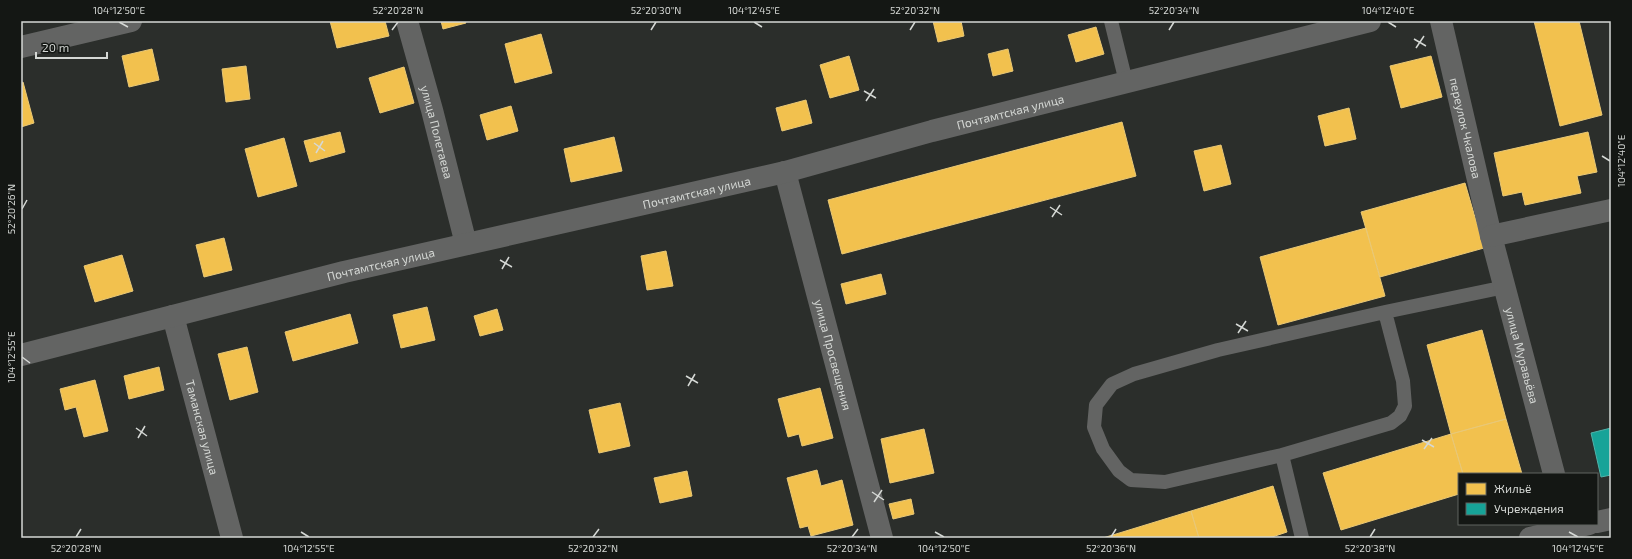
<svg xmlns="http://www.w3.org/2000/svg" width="1632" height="559" viewBox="0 0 1632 559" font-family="'Exo 2',sans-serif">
<rect width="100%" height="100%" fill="#2b2e2b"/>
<!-- homes -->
<path fill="#f2c14e" stroke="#e9c876" d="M330 21H385L389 36 337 48Z
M441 21H465L466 23 443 29Z
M933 21H961L964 36 938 42Z
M1534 21H1579L1602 115 1560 126Z
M1096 27 1104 54 1076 62 1068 35Z
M541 34 552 73 515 83 505 44Z
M152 49 159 80 129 87 122 56Z
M1008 49 1013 71 993 76 988 54Z
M849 56 859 90 830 98 820 65Z
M1431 56 1442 97 1401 108 1390 66Z
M246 66 250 99 226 102 222 69Z
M404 67 414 103 380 113 369 78Z
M23 82 34 123 21 127V83Z
M806 100 812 123 782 131 776 108Z
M511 106 518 131 487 140 480 115Z
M1349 108 1356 139 1325 146 1318 116Z
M1122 122 1136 176 842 254 828 200Z
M340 132 345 152 310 162 304 141Z
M1588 132 1597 172 1577 176 1581 193 1525 205 1522 192 1503 196 1494 153Z
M614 137 622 171 571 182 564 149Z
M284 138 297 186 258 197 245 149Z
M1221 145 1231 184 1204 191 1194 151Z
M1465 183 1484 248 1380 277 1361 212Z
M1366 228 1385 296 1278 325 1260 257Z
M224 238 232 270 204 277 196 245Z
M666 251 673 286 647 290 641 256Z
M122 255 133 291 95 302 84 266Z
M881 274 886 294 846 304 841 284Z
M427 307 435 340 401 348 393 315Z
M497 309 503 330 480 336 474 316Z
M350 314 358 343 293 361 285 332Z
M1482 330 1506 419 1451 434 1427 345Z
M247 347 258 392 230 400 218 354Z
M159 367 164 390 129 399 124 376Z
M95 380 108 431 84 437 76 407 65 410 60 389Z
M820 388 833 438 802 446 799 434 788 437 778 399Z
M620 403 630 446 599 453 589 410Z
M1506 419 1522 474H1463L1451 434Z
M924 429 934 473 890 483 881 439Z
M1451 434 1463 474H1459V494L1341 530 1323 473Z
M817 470 821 486 842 480 853 525 811 536 808 526 800 528 787 478Z
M687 471 692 496 660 503 654 478Z
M1273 486 1287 532 1269 538H1199L1191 511Z
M911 499 914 514 893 519 889 504Z
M1191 511 1199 538H1103Z"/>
<!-- public -->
<path fill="#17a398" stroke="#50b3aa" d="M1611 428V475L1601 477 1591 433Z"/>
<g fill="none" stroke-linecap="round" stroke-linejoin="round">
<!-- lane -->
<path stroke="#636463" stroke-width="14" d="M1111 21 1126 82
M1282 455 1391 423 1400 416 1405 406 1403 381 1385 312
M1302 538 1282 455 1165 482 1131 480 1119 471 1103 449 1094 427 1096 405 1112 384 1134 374 1218 350 1385 312 1505 287"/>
<!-- street -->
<g stroke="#636463" stroke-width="22">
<path id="s1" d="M407 21 432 110 466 244"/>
<path id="s2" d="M1441 21 1491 236 1554 474"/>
<path d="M21 47 131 21"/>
<path id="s3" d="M785 172 882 538"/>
<path d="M1491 236 1611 210"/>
<path id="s4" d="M173 316 232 538"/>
<path id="s5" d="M21 355 344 272 785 172 932 131 1370 21"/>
</g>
<!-- secondary -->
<path stroke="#656665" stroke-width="22" d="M1597 522 1611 519
M1530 538 1589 524"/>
</g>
<!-- ticks -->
<path fill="none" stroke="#d5d8d5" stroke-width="1.5" d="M119 22 128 27M754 22 762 27M1388 22 1396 27M392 30 398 22M651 30 656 22M910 30 915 22M1169 30 1174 22M1414 39 1426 46M1416 48 1424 36M864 91 876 98M866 101 874 89M314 143 325 151M316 153 323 141M1602 156 1610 161M1050 207 1062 215M22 209 27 200M1052 217 1060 205M500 260 512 267M502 269 509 257M1236 324 1248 331M1238 333 1246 321M22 357 30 363M686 376 698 383M688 386 695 374M136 428 147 436M138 438 145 426M1422 440 1434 447M1424 449 1432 438M872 492 884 500M874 502 882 490M301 532 309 537M935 532 944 537M1569 532 1578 537M76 537 81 529M593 537 599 529M852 537 858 529M1111 537 1116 529M1370 537 1375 529"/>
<g text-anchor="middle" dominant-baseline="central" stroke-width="4" stroke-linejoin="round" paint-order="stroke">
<!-- street labels -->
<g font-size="12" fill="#d5d8d5" stroke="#141714">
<text stroke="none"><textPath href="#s5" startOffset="1019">Почтамтская улица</textPath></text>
<text stroke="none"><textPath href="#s2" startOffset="110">переулок Чкалова</textPath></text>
<text stroke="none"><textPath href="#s1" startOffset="115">улица Полетаева</textPath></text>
<text stroke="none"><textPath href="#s5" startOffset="695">Почтамтская улица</textPath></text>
<text stroke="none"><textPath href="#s5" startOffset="371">Почтамтская улица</textPath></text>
<text stroke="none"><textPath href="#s3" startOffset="189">улица Просвещения</textPath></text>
<text stroke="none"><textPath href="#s2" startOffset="344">улица Муравьёва</textPath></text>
<text stroke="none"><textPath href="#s4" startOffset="115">Таманская улица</textPath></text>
</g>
</g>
<!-- border -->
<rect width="1632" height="559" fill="none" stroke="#141714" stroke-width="44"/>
<!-- legend -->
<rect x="1458" y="473" width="140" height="52" fill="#141714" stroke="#616461"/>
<rect x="1466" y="483" width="20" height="12" fill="#f2c14e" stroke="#616461"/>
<text x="1494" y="493" font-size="12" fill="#d5d8d5">Жильё</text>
<rect x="1466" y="503" width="20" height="12" fill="#17a398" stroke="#616461"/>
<text x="1494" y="513" font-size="12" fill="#d5d8d5">Учреждения</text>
<!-- scale -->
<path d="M36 52v6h71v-6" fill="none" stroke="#d5d8d5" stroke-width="2"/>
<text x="42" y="52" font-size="12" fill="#d5d8d5" stroke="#141714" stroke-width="3" paint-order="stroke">20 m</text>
<rect x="22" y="22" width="1588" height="515" fill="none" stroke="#d5d8d5" stroke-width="1.5"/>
<g font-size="10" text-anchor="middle" fill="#d5d8d5">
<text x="119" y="14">104°12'50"E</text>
<text x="398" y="14">52°20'28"N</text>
<text x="656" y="14">52°20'30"N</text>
<text x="754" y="14">104°12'45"E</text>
<text x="915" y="14">52°20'32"N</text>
<text x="1174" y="14">52°20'34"N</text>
<text x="1388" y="14">104°12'40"E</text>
<text transform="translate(1621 161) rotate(-90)" y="4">104°12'40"E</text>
<text transform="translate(11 209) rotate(-90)" y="4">52°20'26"N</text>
<text transform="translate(11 357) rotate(-90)" y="4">104°12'55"E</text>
<text x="76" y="552">52°20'28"N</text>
<text x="309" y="552">104°12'55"E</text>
<text x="593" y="552">52°20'32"N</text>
<text x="852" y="552">52°20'34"N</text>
<text x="944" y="552">104°12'50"E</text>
<text x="1111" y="552">52°20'36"N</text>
<text x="1370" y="552">52°20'38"N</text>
<text x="1578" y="552">104°12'45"E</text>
</g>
</svg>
